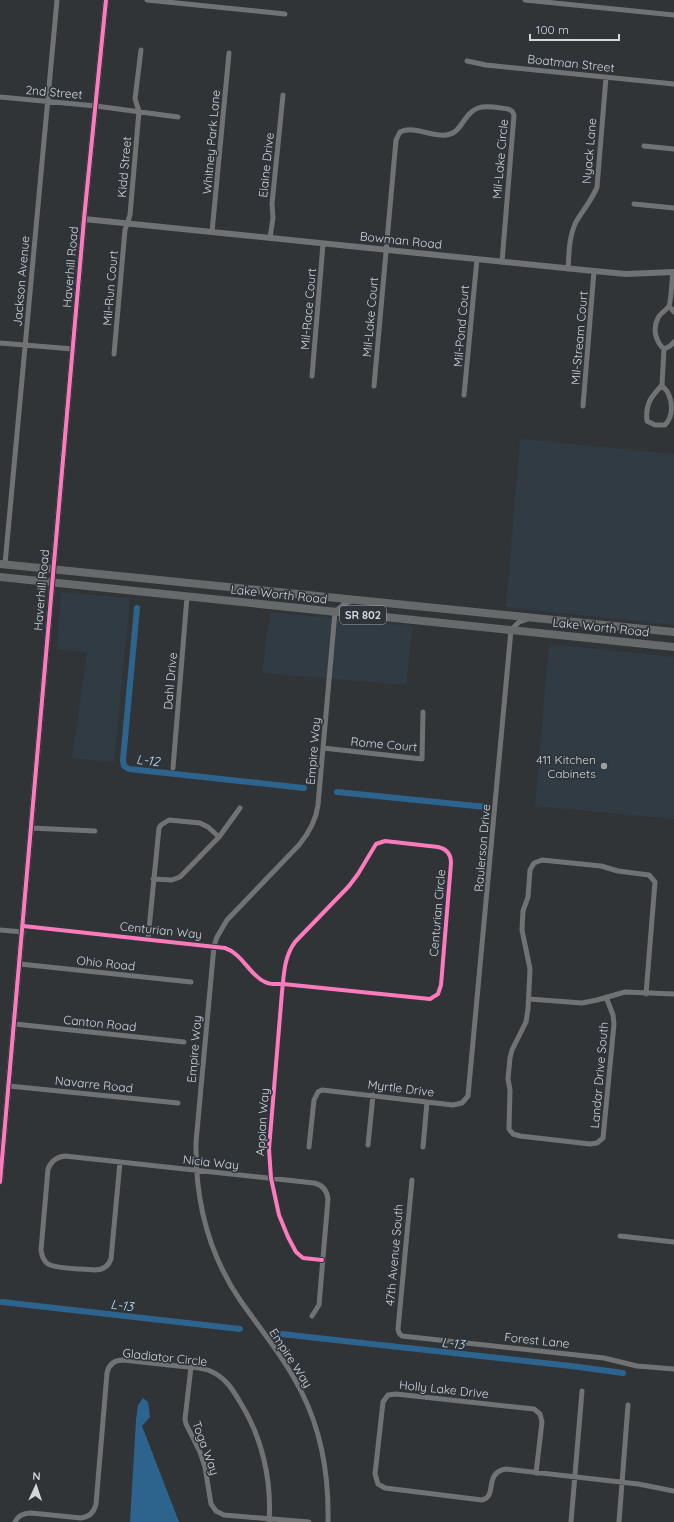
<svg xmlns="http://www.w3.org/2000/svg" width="674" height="1522" viewBox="0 0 674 1522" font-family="Quicksand,sans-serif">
<rect width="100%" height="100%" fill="#313437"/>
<!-- built -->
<path fill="#303b44" d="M520 439 674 454V625L506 607Z
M61 592 130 598 114 762 72 758 87 652 57 650Z
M270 612 413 626 406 685 262 673Z
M549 644 674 657V819L535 806Z"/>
<!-- water -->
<path fill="#2d648d" d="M143 1398 148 1402 150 1417 142 1426 179 1522H130L136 1420 138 1405Z"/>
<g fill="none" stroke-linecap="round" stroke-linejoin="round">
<!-- canal -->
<path stroke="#2d648d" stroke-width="6" d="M137 608 123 760 124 766 129 769 304 788
M337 792 486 807
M2 1302 240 1329
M281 1334 571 1366 623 1373"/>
<!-- minor -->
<path stroke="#707273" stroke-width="5" d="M147 0 285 14
M525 0 674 15
M467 61 486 65 674 84
M0 97 96 106 178 117
M644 146 674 149
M634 204 674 208
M212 232 229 53
M270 238 273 218 272 204 283 95
M568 269C569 253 569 236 576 222 583 210 592 200 597 187L606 77
M669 306 674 312
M0 343 73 349
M664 349C656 342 652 329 658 318 660 313 666 311 669 306 671 302 672 278 673 272
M664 349 670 346 674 342
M114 354 125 230 130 215 139 111 135 99 141 50
M312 376 323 244
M662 385C663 388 667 390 668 393 673 403 673 417 665 425H655L647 421C645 404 651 397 662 385L664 349
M374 386 396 140 400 132C414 125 431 137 446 135 462 134 463 113 478 108 487 105 499 108 508 109L512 111 514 115 502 262
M464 395 477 259
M583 406 594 271
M5 564 57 0
M323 748 422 759 423 712
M173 768 187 597
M31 828 95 831
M153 879 172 880 180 877 219 837 240 808
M23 926 225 948C243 954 249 975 265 982 270 985 277 984 283 984L430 999 438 994 441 985 451 863C451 854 447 849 438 847L385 841 376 844 358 874 349 886 295 942C284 957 284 974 282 992L269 1149 271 1178 279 1215 288 1237 296 1252 303 1258 322 1260
M0 930 23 932
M148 939 159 828 161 825 169 820 200 823 208 827 219 837
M20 964 191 982
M606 997 613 1015 614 1024 603 1138 597 1143 590 1144 520 1136 513 1134 509 1129 510 1090 508 1079 510 1058 512 1050 526 1022 528 1009 530 969 522 930 523 911 528 897 530 870 534 863 542 860 601 866 618 871 649 875 655 882 646 994
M529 999 582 1003 597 1000 625 992 674 994
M15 1024 184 1042
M9 1086 178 1103
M368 1145 373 1095
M309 1147 314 1100 318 1092 322 1090 453 1105 462 1103 468 1096 511 630 519 622 528 619
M423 1147 427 1102
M120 1162 111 1259C108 1267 103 1270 95 1270 85 1269 56 1269 48 1264 43 1260 42 1256 41 1250L48 1169C51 1161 56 1157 65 1156L314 1183C323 1185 327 1190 328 1199L319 1305 312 1316
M412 1180 398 1329 399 1333 402 1336 604 1358 637 1366 674 1369
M620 1236 674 1242
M191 1367 185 1419 186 1424 200 1452 205 1467 211 1504 216 1511 224 1515 309 1522
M536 1473 542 1422 540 1414 534 1409 396 1394 388 1395 383 1402 375 1474 378 1484 385 1488 482 1500C498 1497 483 1473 506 1469L638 1484 674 1491
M15 1522C18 1515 24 1513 31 1513L81 1518C89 1517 94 1513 96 1504L107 1373C109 1364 114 1360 123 1360 141 1362 160 1364 178 1366 188 1367 199 1367 208 1370 224 1376 232 1388 240 1402 262 1437 272 1480 269 1522
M328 1522C329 1477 322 1433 302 1393 286 1360 261 1330 240 1300 208 1253 195 1198 196 1142L214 946 217 937 227 920 299 845C309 833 316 821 318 805L335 612 344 604 352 601
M571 1522 582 1391
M619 1522 628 1405"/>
<!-- tertiary -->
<path stroke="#707273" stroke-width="6" d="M84 219 594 271 626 274 674 272
M0 1182 84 219 106 0"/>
<!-- primary -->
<path stroke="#676a6b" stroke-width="8" d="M0 564 674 632
M0 577 674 647"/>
<defs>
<path id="cycleway" d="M23 926 225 948C243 954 249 975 265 982 270 985 277 984 283 984L430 999 438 994 441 985 451 863C451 854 447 849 438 847L385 841 376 844 358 874 349 886 295 942C284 957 284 974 282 992L269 1149 271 1178 279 1215 288 1237 296 1252 303 1258 322 1260
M0 1182 84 219 106 0"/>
</defs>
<!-- cycleway casing -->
<use href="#cycleway" stroke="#2e343a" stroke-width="6"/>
<!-- cycleway -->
<use href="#cycleway" stroke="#fd7abc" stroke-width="4"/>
</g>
<!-- markers -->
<circle fill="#9b9fa2" stroke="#2e343a" stroke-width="1.5" cx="604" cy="766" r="4"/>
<g text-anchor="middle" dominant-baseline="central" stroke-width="3.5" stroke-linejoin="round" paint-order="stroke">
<!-- shield labels -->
<rect fill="#2e343a" stroke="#a2a7ab" stroke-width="1" x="340" y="606" width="46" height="18" rx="3"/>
<g font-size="11" font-weight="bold" fill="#d4d8dc">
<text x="363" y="615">SR 802</text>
</g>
<!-- street labels -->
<g font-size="12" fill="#d4d8dc" stroke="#2e343a">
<text transform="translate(571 63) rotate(6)">Boatman Street</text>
<text transform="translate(54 92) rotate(5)">2nd Street</text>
<text transform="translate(211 142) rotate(-85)">Whitney Park Lane</text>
<text transform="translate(589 151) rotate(-85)">Nyack Lane</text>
<text transform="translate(500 159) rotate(-85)">Mil-Lake Circle</text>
<text transform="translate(266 165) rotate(-84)">Elaine Drive</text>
<text transform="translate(124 167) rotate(-85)">Kidd Street</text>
<text transform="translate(401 240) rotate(6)">Bowman Road</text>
<text transform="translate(70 267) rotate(-85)">Haverhill Road</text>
<text transform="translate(21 281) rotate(-85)">Jackson Avenue</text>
<text transform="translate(110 288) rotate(-85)">Mil-Run Court</text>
<text transform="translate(308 309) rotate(-85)">Mil-Race Court</text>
<text transform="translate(370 317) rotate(-85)">Mil-Lake Court</text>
<text transform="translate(461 326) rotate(-85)">Mil-Pond Court</text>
<text transform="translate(579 338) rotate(-85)">Mil-Stream Court</text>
<text transform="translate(41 590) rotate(-85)">Haverhill Road</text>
<text transform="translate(279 594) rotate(6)">Lake Worth Road</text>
<text transform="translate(601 627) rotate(6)">Lake Worth Road</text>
<text transform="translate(170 681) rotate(-85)">Dahl Drive</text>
<text transform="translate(384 744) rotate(5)">Rome Court</text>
<text transform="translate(313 751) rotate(-85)">Empire Way</text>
<text transform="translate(482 848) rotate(-85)">Raulerson Drive</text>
<text transform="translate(437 913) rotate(-85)">Centurian Circle</text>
<text transform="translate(161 930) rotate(6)">Centurian Way</text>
<text transform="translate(106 963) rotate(6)">Ohio Road</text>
<text transform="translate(100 1023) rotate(6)">Canton Road</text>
<text transform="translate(194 1049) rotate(-85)">Empire Way</text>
<text transform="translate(599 1075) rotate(-85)">Landar Drive South</text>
<text transform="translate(94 1084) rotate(6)">Navarre Road</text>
<text transform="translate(401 1088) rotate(7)">Myrtle Drive</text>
<text transform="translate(262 1122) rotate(-86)">Appian Way</text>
<text transform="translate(211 1162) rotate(6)">Nicia Way</text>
<text transform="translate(394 1255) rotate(-85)">47th Avenue South</text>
<text transform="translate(537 1340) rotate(6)">Forest Lane</text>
<text transform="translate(165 1357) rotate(6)">Gladiator Circle</text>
<text transform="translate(291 1358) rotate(57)">Empire Way</text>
<text transform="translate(444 1389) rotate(6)">Holly Lake Drive</text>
<text transform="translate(206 1448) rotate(70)">Toga Way</text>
</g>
<!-- poi labels -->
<g font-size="12" fill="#d4d8dc" stroke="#2e343a" text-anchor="end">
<text x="596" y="759">411 Kitchen<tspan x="596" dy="14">Cabinets</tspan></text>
</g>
<!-- water labels -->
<g font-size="13" font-style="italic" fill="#beddf8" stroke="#2e343a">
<text transform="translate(148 760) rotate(6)">L-12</text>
<text transform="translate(122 1305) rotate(7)">L-13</text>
<text transform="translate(453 1343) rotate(6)">L-13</text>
</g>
</g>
<!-- north arrow -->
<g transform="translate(36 1486) rotate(3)" stroke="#2e343a" stroke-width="3" paint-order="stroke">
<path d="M0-3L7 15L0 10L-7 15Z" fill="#d4d8dc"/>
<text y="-6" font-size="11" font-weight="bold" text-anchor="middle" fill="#d4d8dc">N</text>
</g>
<!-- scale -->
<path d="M530 34v6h89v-6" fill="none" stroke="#d4d8dc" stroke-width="2"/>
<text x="536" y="34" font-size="12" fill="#d4d8dc" stroke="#2e343a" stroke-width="3" paint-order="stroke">100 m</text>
</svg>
